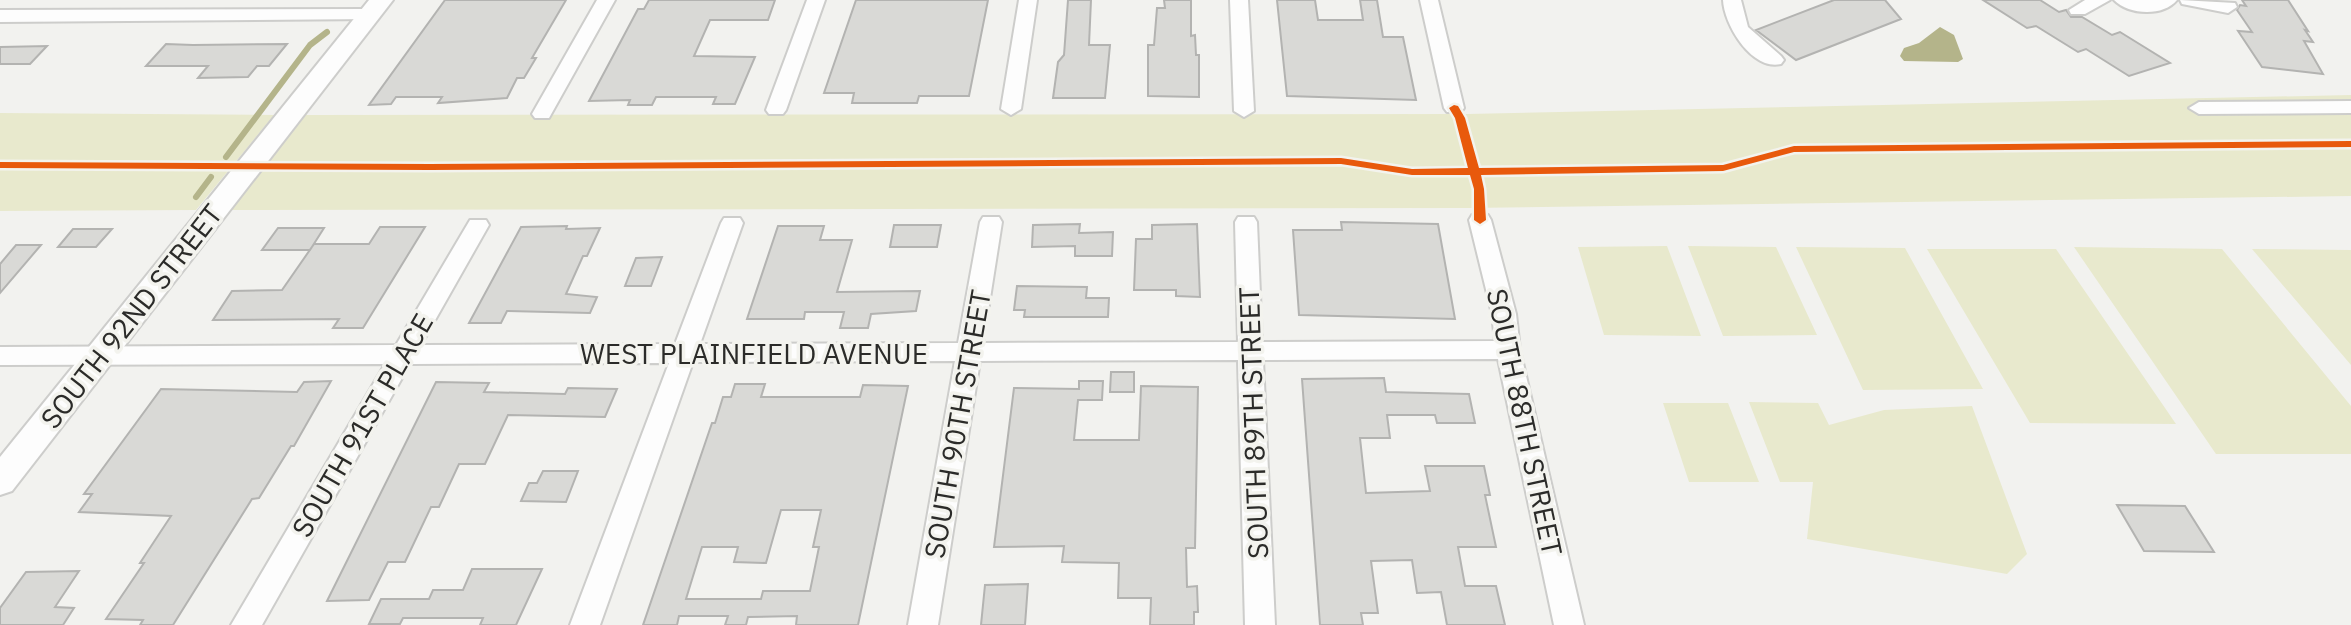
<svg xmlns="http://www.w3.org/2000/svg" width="2351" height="625" viewBox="0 0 2351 625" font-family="'IBM Plex Sans',sans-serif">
<rect width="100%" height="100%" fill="#f2f2ef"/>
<!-- green -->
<path fill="#e8e9cd" d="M2351 95V196L1467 208 229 210 306 115 1467 114Z
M0 113 274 115 196 210 0 211Z
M1667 246 1701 336 1604 335 1578 247Z
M1688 246 1776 247 1817 335 1723 336Z
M1796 247 1905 248 1983 389 1863 390Z
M2074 247 2222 249 2351 406V454H2216Z
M1927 249H2056L2176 424 2030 423Z
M2252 249 2351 250V365Z
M1749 402 1818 403 1829 425 1884 410 1972 406 2027 554 2007 574 1807 539 1813 482H1780Z
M1663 403H1728L1759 482H1689Z"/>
<!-- water -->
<path fill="#b4b48a" d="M1940 27 1954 35 1963 59 1958 62 1904 61 1900 56 1904 48 1919 43Z"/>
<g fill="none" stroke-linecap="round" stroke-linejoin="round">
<!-- stream -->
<path stroke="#b4b48a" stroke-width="6" d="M226 157 310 45 327 32
M196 197 211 177"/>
</g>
<!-- building -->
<path fill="#d9d9d6" stroke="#b3b3b1" stroke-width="2" fill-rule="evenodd" d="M445 0H566L532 58H536L524 78H517L507 98 438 103 442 97H396L391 104 369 105Z
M649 0H775L768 20H710L694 56 755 57 735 104H713L716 97H656L652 105H628L630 100 589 101 638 9H644Z
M856 0H988L969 96H919L917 103H852L854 93H824Z
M1068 0H1091L1089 45H1110L1105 98H1053L1058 62 1064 55Z
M1164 0H1191V36L1195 35 1196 55H1199V97L1148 96V45H1154L1157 8H1165Z
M1277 0H1315L1318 20H1363L1360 0H1377L1383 37H1403L1416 100 1287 96Z
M1834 0H1885L1901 19 1796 60 1756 30Z
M1983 0H2040L2059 12 2066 10 2071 17H2082L2112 35 2120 32 2170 63 2129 76 2086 49 2078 52 2036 26 2027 28Z
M2242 0H2288L2308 31 2305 30 2313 42 2304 41 2323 74 2262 67 2238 31 2252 32 2237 10 2240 5 2246 6Z
M166 44 193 45 287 44 269 66H257L248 77 198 78 208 66H146Z
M47 46 30 64H0V47Z
M1341 222 1438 224 1455 319 1299 315 1293 230H1342Z
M1080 224 1079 233 1113 232 1112 256H1075V246L1032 247 1033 225Z
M1197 224 1200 297 1176 296V290H1134L1136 239H1152V225Z
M894 225H941L937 247H890Z
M567 226 566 229 600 228 587 256H583L566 294 597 297 590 313 507 311 501 323H469L521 227Z
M778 226H824L820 240H852L837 292 920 291 916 311 871 314 868 328H840L844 312H805L804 319H747Z
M380 227H425L363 328H333L339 319 213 320 232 291 282 290 314 244H369Z
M278 228H324L310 250H262Z
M73 229H112L96 247H58Z
M16 245H41L0 293V264Z
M662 257 651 286H625L636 258Z
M1017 286 1087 287 1086 298H1109L1108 317H1024L1025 310H1014Z
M1111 372H1134V392H1110Z
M1384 378 1386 392 1469 394 1475 423H1437L1435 415H1387L1390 438H1360L1366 493 1430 491 1425 466H1484L1490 495H1485L1496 547H1458L1465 586H1496L1505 625H1447L1441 592 1417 593 1412 560 1371 561 1378 613H1361L1363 625H1320L1302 379Z
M331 381 294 446H291L259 498 252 499 173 625H140L143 620 106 619 144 563H140L171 516 79 512 92 494H84L161 389 297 392 304 382Z
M1079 381H1103L1102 400H1078L1074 440H1139L1141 386 1198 387 1195 548H1186L1187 587 1197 586 1198 612H1194V625H1150L1151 598H1118L1119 563 1062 562 1064 546 994 547 1014 388 1079 389Z
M436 382 489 383 484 392 565 394 568 388 617 389 605 417 508 415 485 464H459L439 507H431L405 562H388L369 600 327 601Z
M735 384H765L761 397H860L863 385 908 386 858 625H796L797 616 748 617 746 625H725L728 616H679L677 625H643L712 423H715L723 397H731ZM781 510H821L813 547H819L810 591H763L761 599H686L702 547H738L734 562 766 563Z
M543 471H578L566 502 521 501 529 483H537Z
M2117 505 2185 506 2214 552 2144 551Z
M472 569H542L516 625H480L483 618H403L400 624H369L381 599H429L433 590H463Z
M79 571 55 607 74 608 63 625H0V608L26 572Z
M1028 584 1025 625H981L985 585Z"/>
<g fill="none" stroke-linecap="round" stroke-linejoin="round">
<defs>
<path id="minor" d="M597 0H615L549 118H535L532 114Z
M807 0H825L786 110 783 114H769L766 110Z
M1019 0H1037L1021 109 1011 115 1001 109Z
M1230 0H1248L1254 111 1244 117 1234 111Z
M1420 0H1438L1464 108 1461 112H1447L1444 108Z
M1723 0H1741L1748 27 1781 56 1784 60 1781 64C1752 71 1724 25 1723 0Z
M2085 0H2110L2085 14H2071L2069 10Z
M2114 0H2177C2163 17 2129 15 2114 0Z
M2180 0 2235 3 2237 7 2228 13 2182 4Z
M369 9 378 15 376 19 0 22V10Z
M2351 101V113L2199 114 2189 108 2199 102Z
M1480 213 1488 215 1491 220 1516 314 1520 350 1584 625H1554L1498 359 1263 360 1275 625H1245L1238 360 980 361 938 625H908L955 361 693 362 600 625H570L669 363 410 364 262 625H231L385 364 0 365V347L396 345 470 220H486L489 225 421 345 675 344 721 223 724 218H740L743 223 700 344 958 343 980 222 983 217H999L1002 222 983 343 1238 342 1235 222 1238 217H1254L1257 222 1262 342 1495 341 1492 314 1469 220 1472 215Z"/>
<path id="major" d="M369 0H393L12 491 0 495V457Z"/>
</defs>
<!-- minor casing -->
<use href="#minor" stroke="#cdcdcb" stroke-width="4"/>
<!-- major casing -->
<use href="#major" stroke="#cdcdcb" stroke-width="4"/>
<!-- minor -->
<use href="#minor" fill="#fdfdfd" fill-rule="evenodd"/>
<!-- major -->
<use href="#major" fill="#fdfdfd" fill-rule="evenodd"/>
<defs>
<path id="cycleway" d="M1454 105 1458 106 1465 118 1479 168 1723 165 1794 146 2351 141V147L1794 152 1723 171 1481 175 1484 189 1486 220 1480 224 1474 220V189L1470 175H1412L1341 164 430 170 0 168V162L430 164 1341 158 1412 169 1468 168 1455 118 1449 108Z"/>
</defs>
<!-- cycleway casing -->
<use href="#cycleway" stroke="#f3f3ee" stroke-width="5"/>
<!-- cycleway -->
<use href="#cycleway" fill="#e8590c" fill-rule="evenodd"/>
</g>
<g text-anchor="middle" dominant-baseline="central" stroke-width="7" stroke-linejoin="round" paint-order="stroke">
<!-- street labels -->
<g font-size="28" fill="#2b2b29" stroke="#f3f3ee">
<text transform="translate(131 316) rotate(-52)">SOUTH 92ND STREET</text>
<text x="754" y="353">WEST PLAINFIELD AVENUE</text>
<text transform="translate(1525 422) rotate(78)">SOUTH 88TH STREET</text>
<text transform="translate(1253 423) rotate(-92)">SOUTH 89TH STREET</text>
<text transform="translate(957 424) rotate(-80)">SOUTH 90TH STREET</text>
<text transform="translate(362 425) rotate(-60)">SOUTH 91ST PLACE</text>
</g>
</g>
</svg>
